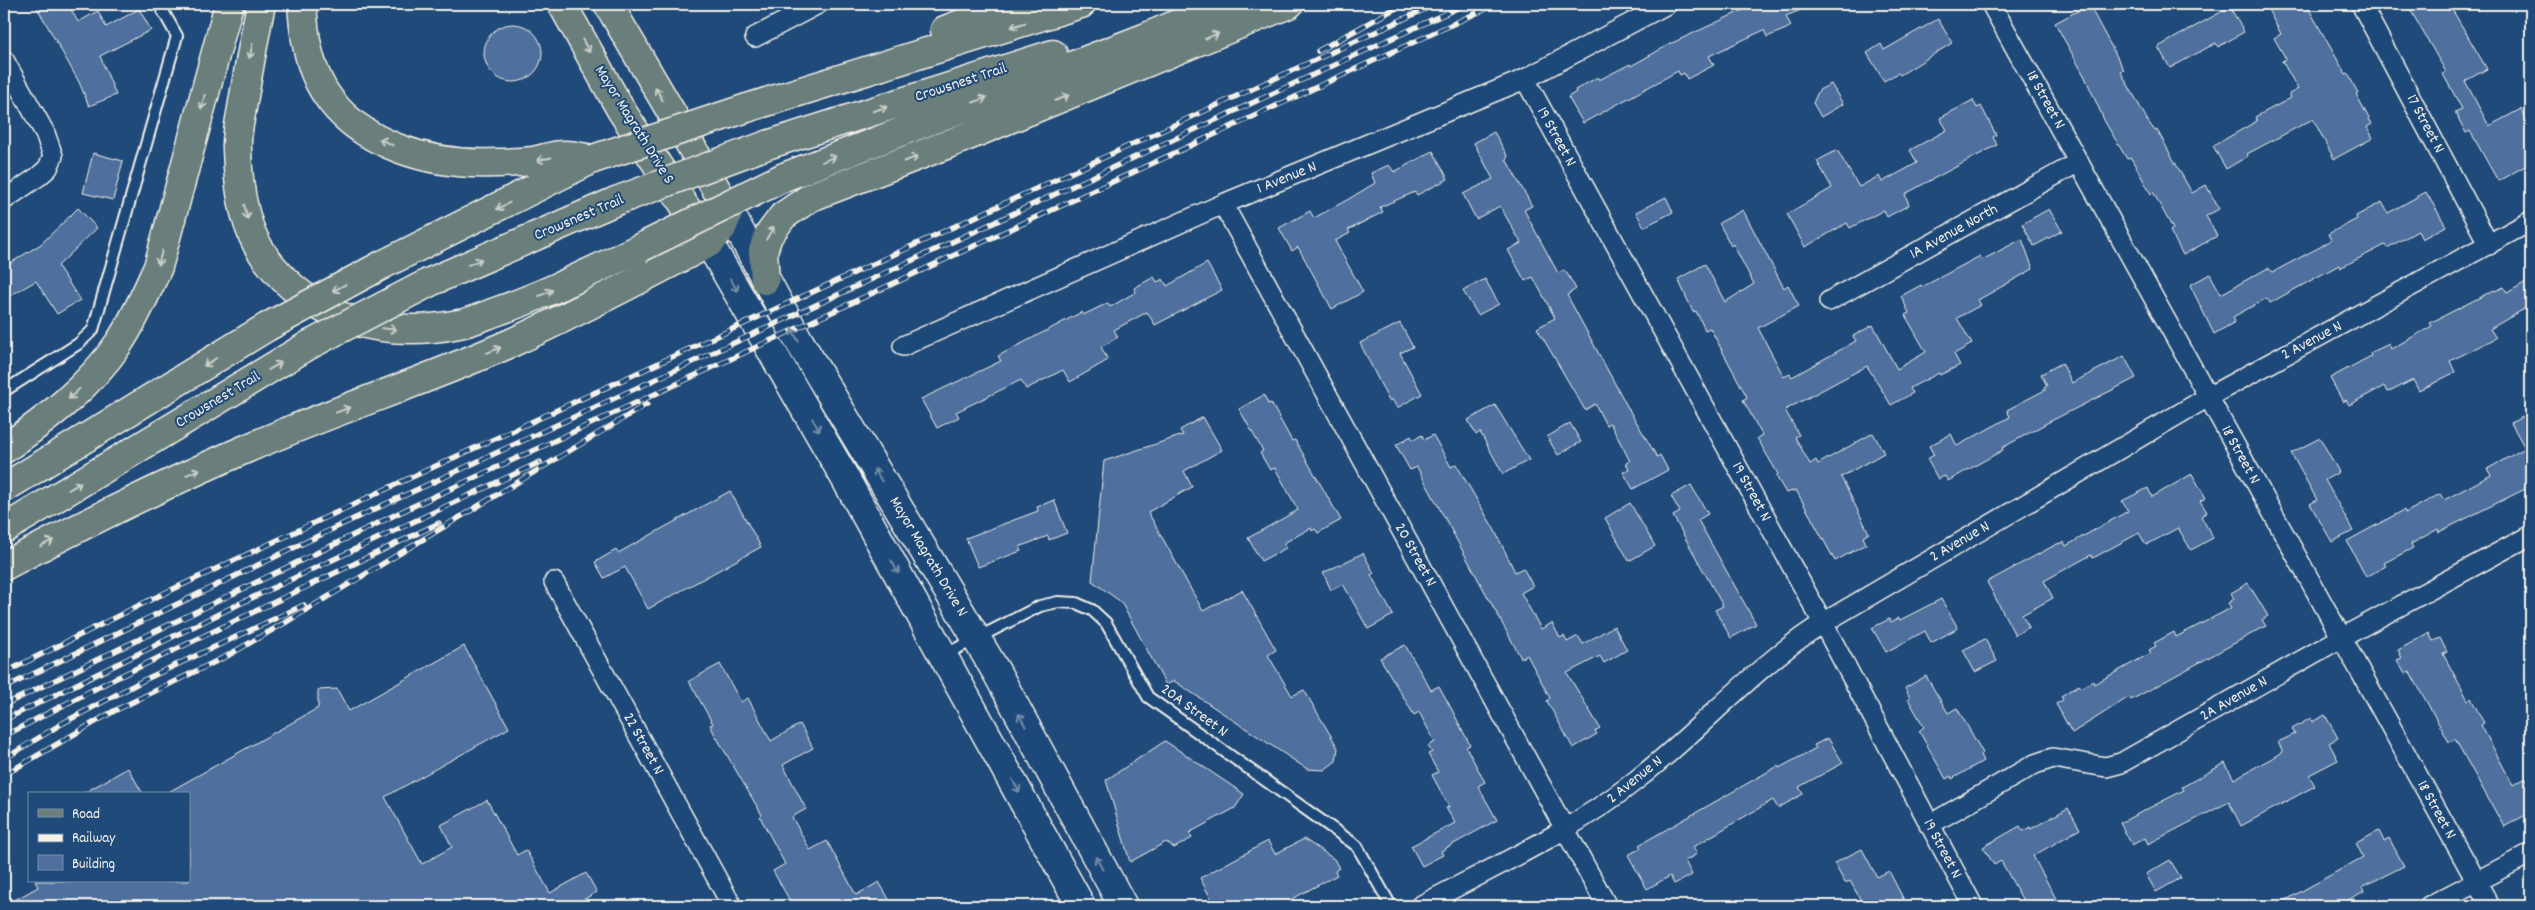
<svg xmlns="http://www.w3.org/2000/svg" width="2535" height="910" viewBox="0 0 2535 910" font-family="Dekko,sans-serif">
<rect width="100%" height="100%" fill="#1f4a7a"/>
<filter id="ink" filterUnits="userSpaceOnUse"><feTurbulence type="fractalNoise" baseFrequency=".02" numOctaves="2"/><feDisplacementMap in="SourceGraphic" scale="10" xChannelSelector="R" yChannelSelector="G"/><feConvolveMatrix kernelMatrix="1 2 1 2 8 2 1 2 1" color-interpolation-filters="sRGB"/></filter>
<g filter="url(#ink)">
<!-- building -->
<path fill="#506f9f" stroke="#f4f1e8" d="M35 4H68L78 22 98 11 106 27 139 9 151 30 100 56 116 95 89 106 79 82Z
M1756 4H1815L1786 16 1791 26 1786 29 1767 37 1764 30 1709 56 1714 65 1687 79 1684 73 1680 75 1678 71 1583 123 1568 97 1576 92 1575 90 1598 77 1599 80 1630 64 1631 66 1670 44Z
M2265 4H2306L2346 75 2348 74 2358 93 2356 94 2372 124 2367 127 2373 138 2334 159 2313 119 2247 154 2248 156 2226 169 2213 146 2257 121 2255 117 2291 98 2289 94 2298 89 2282 61 2286 59 2274 38 2281 34Z
M2407 4H2449L2487 69 2465 81 2489 126 2521 109 2531 127V163L2498 181 2470 131 2466 133 2455 112 2462 109 2443 74 2446 72Z
M2089 5 2124 70 2121 72 2149 123 2155 131 2157 130 2192 193 2206 185 2219 209 2206 216 2217 236 2183 255 2170 231 2173 229 2153 192 2151 194 2131 158 2127 159 2105 122 2085 77 2055 23Z
M2230 7 2244 32 2218 47 2216 43 2170 68 2158 47Z
M1938 19 1952 43 1900 75 1898 73 1884 81 1867 53 1881 44 1884 50Z
M484 53a29 29 0 1 1 58 0a29 29 0 1 1-58 0Z
M1831 84 1843 104 1821 117 1813 103 1819 90Z
M1973 100 1977 108 1981 106 1996 135 1993 137 1997 145 1905 194 1909 205 1887 217 1884 210 1850 228 1847 223 1805 247 1787 214 1832 188 1817 161 1837 150 1859 187 1879 176 1882 182 1917 163 1910 150 1947 130 1940 118Z
M1494 132 1508 157 1506 159 1532 206 1524 210 1558 273 1564 270 1568 275 1576 289 1567 295 1627 406 1657 457 1660 455 1668 470 1633 489 1623 472 1629 469 1626 463 1630 461 1610 423 1606 425 1595 404 1585 410 1537 328 1555 318 1533 277 1525 281 1508 250 1521 243 1500 206 1476 219 1463 194 1493 179 1474 143Z
M1433 151 1448 179 1417 195 1415 192 1380 207 1383 212 1348 230 1350 233 1335 241 1363 292 1332 309 1298 247 1292 251 1279 228 1310 211 1314 218 1347 200 1375 183 1371 173 1389 165 1394 172Z
M93 153 123 161 113 200 83 193Z
M2426 192 2446 226 2422 239 2418 231 2387 248 2385 245 2340 268 2339 265 2270 303 2267 298 2233 317 2235 322 2214 334 2190 285 2210 274 2221 294 2268 268 2273 272 2320 247 2331 240 2328 234 2357 219 2356 216 2382 202 2388 213Z
M1666 197 1673 212 1644 227 1636 212Z
M78 208 97 228 58 266 80 300 57 314 36 281 4 299V267L41 244Z
M2049 209 2062 231 2034 246 2022 224Z
M1743 210 1784 288 1788 285 1799 306 1758 328 1784 377 1790 374 1792 377 1856 341 1853 336 1873 325 1897 369 1926 352 1905 315 1909 313 1901 296 1921 285 1922 287 1980 256 1982 260 2022 239 2033 269 1978 300 1981 305 1957 318 1972 344 1954 354 1960 365 1940 375 1939 373 1910 388 1913 393 1891 405 1867 366 1785 410 1799 435 1795 437 1810 464 1816 460 1818 464 1873 433 1884 453 1841 477 1869 533 1863 537 1866 544 1835 561 1796 490 1786 493 1776 476 1778 474 1757 438 1762 435 1743 400 1747 397 1710 328 1705 330 1696 311 1693 312 1678 279 1705 264 1725 302 1754 284 1733 244 1731 246 1719 223Z
M1207 263 1222 290 1155 325 1147 312 1114 330 1118 337 1101 347 1108 360 1070 382 1063 370 1026 389 1021 380 956 412 959 417 937 428 921 399 1001 361 998 356 1082 312 1083 315 1108 303 1110 307 1136 292 1134 288 1154 277 1157 282 1163 279 1167 286Z
M1485 279 1499 304 1478 315 1463 291Z
M2531 279V305L2490 329 2496 338 2450 361 2455 372 2419 391 2413 380 2391 391 2387 392 2384 386 2349 405 2346 400 2343 402 2330 378 2371 356 2370 353 2389 344 2391 349 2432 326 2430 323 2494 290 2495 291 2504 287 2507 293Z
M1400 323 1413 347 1400 353 1422 394 1397 408 1392 399 1389 401 1360 343Z
M2124 356 2136 378 2047 423 2002 448 2003 450 1948 481 1945 476 1938 479 1927 459 1934 455 1929 446 1951 434 1957 446 2010 417 2007 410 2045 390 2044 388 2047 386 2041 374 2062 363 2072 383Z
M1264 395 1268 404 1271 403 1292 441 1295 440 1341 520 1318 533 1315 529 1312 531 1311 528 1284 543 1286 548 1261 561 1248 538 1298 510 1275 468 1270 470 1260 453 1263 451 1239 409Z
M1495 405 1529 460 1503 474 1480 432 1476 435 1468 420Z
M2531 412V486L2439 532 2438 529 2411 544 2413 548 2384 563 2386 566 2366 577 2347 541 2404 510 2405 513 2440 494 2444 500 2491 475 2487 469 2525 448 2511 423Z
M1203 417 1222 450 1184 471 1192 487 1148 512 1203 611 1242 590 1276 650 1268 655 1292 696 1304 690 1338 748 1336 761 1324 770 1307 769 1174 681 1166 685 1121 602 1092 581 1104 461 1183 435 1180 430Z
M1570 423 1581 442 1558 455 1547 437Z
M1422 435 1424 440 1433 435 1451 467 1456 464 1494 529 1515 572 1523 568 1533 586 1521 593 1541 629 1552 623 1560 638 1564 636 1567 642 1578 636 1583 644 1614 626 1627 650 1604 663 1600 656 1567 673 1600 728 1595 731 1597 734 1573 748 1547 701 1550 698 1527 655 1521 658 1417 467 1410 470 1396 445 1411 436 1413 440Z
M2320 438 2339 472 2325 480 2353 531 2332 542 2310 504 2317 500 2291 453Z
M2192 474 2206 498 2200 501 2207 512 2201 516 2213 538 2191 550 2178 528 2146 545 2139 533 2093 558 2091 555 2044 581 2053 598 2022 615 2029 627 2015 635 1987 582 2057 544 2064 542 2066 546 2128 511 2122 501 2148 488 2152 497Z
M1691 485 1708 514 1698 520 1756 624 1731 638 1715 610 1723 606 1673 516 1680 512 1671 496Z
M730 491 761 547 648 609 625 567 604 578 595 562 616 550 618 553Z
M1054 500 1067 533 1049 540 1048 536 1019 547 1021 551 978 567 966 538 1038 511 1037 507Z
M1630 503 1655 546 1629 561 1605 518Z
M1363 553 1374 573 1371 575 1393 615 1368 629 1343 584 1331 590 1323 573Z
M2248 583 2268 616 2262 620 2266 626 2131 700 2129 697 2072 733 2056 704 2063 700 2061 696 2079 685 2081 688 2093 681 2094 684 2151 653 2149 650 2156 646 2154 643 2174 632 2176 637 2231 608 2228 603 2234 599 2231 593Z
M1941 599 1958 628 1931 643 1925 631 1886 652 1872 628 1889 619 1891 622 1899 618 1900 620Z
M2429 633 2433 641 2440 638 2447 652 2443 654 2468 700 2471 698 2475 706 2484 723 2481 725 2513 785 2526 778 2531 788V812L2504 827 2455 739 2449 742 2410 672 2405 674 2397 660 2402 658 2398 650Z
M1985 639 1997 661 1975 672 1963 650Z
M1405 645 1431 690 1439 686 1451 708 1470 745 1466 747 1485 782 1478 786 1497 820 1441 851 1443 855 1422 866 1411 846 1455 823 1446 808 1449 807 1432 775 1438 772 1428 754 1432 752 1428 746 1435 742 1419 712 1414 715 1380 658Z
M464 646 509 728 385 797 422 864 452 847 441 825 487 800 517 855 526 850 550 893 586 873 597 892 572 906H4L38 887 35 881H189V794H165L318 708V690L337 689 349 711Z
M720 664 741 702 748 698 771 741 800 724 813 748 783 765 806 809 792 817 810 850 827 841 856 895 879 882 893 906H793L773 871 785 864 760 817 762 815 714 733 710 725 713 724 689 681Z
M1926 676 1948 713 1957 708 1983 753 1980 755 1983 761 1952 779 1951 776 1946 779 1919 731 1924 727 1908 699 1910 698 1905 688Z
M2325 715 2338 738 2329 743 2338 760 2309 775 2315 786 2241 826 2229 802 2148 844 2145 838 2132 845 2120 823 2184 790 2182 787 2225 763 2234 779 2283 752 2278 742 2295 734 2292 729 2311 718 2312 722Z
M1828 738 1843 763 1799 787 1803 794 1778 808 1773 800 1693 847 1697 854 1685 861 1692 875 1674 884 1670 876 1647 889 1628 855 1641 848 1639 845 1778 766 1779 768 1816 748 1814 745Z
M1165 741 1244 794 1235 808 1189 833 1192 838 1174 848 1166 842 1130 862 1106 780Z
M128 768 143 794H82Z
M2068 808 2080 829 2033 856 2060 906H2026L2001 861 1994 865 1983 847 2020 826 2023 831 2030 827 2031 829Z
M2379 831 2384 841 2389 838 2404 866 2362 887 2364 891 2338 906H2275L2363 857 2356 843Z
M1304 839 1334 859 1339 868 1335 871 1337 875 1279 906H1215L1200 878 1268 841 1275 854Z
M1862 849 1877 877 1889 871 1907 906H1864L1850 881 1845 883 1834 863Z
M2170 860 2181 878 2156 892 2146 874Z"/>
<g fill="none" stroke-linecap="round" stroke-linejoin="round">
<defs>
<path id="service" d="M4 391 78 344 93 330 177 36 159 4
M944 655 1040 606 1058 602 1076 603 1092 610 1106 623 1148 697 1357 846 1391 906"/>
<path id="minor" d="M1991 4 2490 906
M2361 4 2489 245
M755 37 818 4
M4 60 45 133 53 156 48 168 39 176 4 200
M1525 79 1823 623 1973 906
M1223 204 1607 906
M1829 301 2079 162
M903 346 1223 204 1525 79 1667 4
M554 582 732 906
M1929 825 2035 764 2053 758 2106 767 2121 763 2341 638 2531 535
M1420 906C1493 867 1570 833 1635 781 1700 731 1753 667 1823 623L2208 397 2531 221
M2429 906 2531 853"/>
<path id="secondary" d="M729 211 799 341 997 673 1123 906
M709 243 845 478 1081 906"/>
<path id="primary" d="M562 4 621 110 708 241
M608 4 729 211"/>
<path id="motorway" d="M261 4C254 38 248 73 242 108 240 121 236 135 237 149 238 184 243 228 265 257 311 321 385 339 459 324 471 322 484 316 495 312 545 295 592 271 640 248
M302 4C304 34 308 65 324 91 358 146 434 166 495 163 507 163 520 162 533 161 543 159 555 154 566 155 575 155 584 158 593 159
M945 30 1013 4
M747 108 1081 4
M767 145 1053 54
M784 177 1144 38 1224 4
M382 265 593 159
M765 280 763 251 768 236 783 216 811 197 951 143 1289 4
M430 282 616 201
M4 449C47 419 89 387 119 343 135 319 146 293 158 267L229 4
M4 488 267 327
M4 529 309 345
M4 566C94 519 184 474 279 435 356 403 435 377 511 343 579 312 644 277 709 243L722 228 729 211"/>
</defs>
<!-- service casing -->
<use href="#service" stroke="#f4f1e8" stroke-width="14"/>
<!-- minor casing -->
<use href="#minor" stroke="#f4f1e8" stroke-width="22"/>
<!-- secondary casing -->
<use href="#secondary" stroke="#f4f1e8" stroke-width="31"/>
<!-- primary casing -->
<use href="#primary" stroke="#f4f1e8" stroke-width="31"/>
<!-- motorway casing -->
<use href="#motorway" stroke="#f4f1e8" stroke-width="31"/>
<!-- service -->
<use href="#service" stroke="#1f4a7a" stroke-width="10"/>
<!-- minor -->
<use href="#minor" stroke="#1f4a7a" stroke-width="19"/>
<!-- secondary -->
<use href="#secondary" stroke="#1f4a7a" stroke-width="28"/>
<!-- primary -->
<use href="#primary" stroke="#6b7f7c" stroke-width="28"/>
<!-- motorway -->
<use href="#motorway" stroke="#6b7f7c" stroke-width="28"/>
<defs>
<path id="rail" d="M1318 51 1403 4
M4 673 150 600 399 483 1436 4
M4 688 347 522 1466 4
M4 705 407 509 1496 4
M4 720 239 604 540 462
M4 736 108 682 439 523
M4 759 63 723 144 680 304 605
M4 775 114 711 227 656 288 621 647 404"/>
</defs>
<!-- rail casing -->
<use href="#rail" stroke="#f4f1e8" stroke-width="5.5"/>
<!-- rail -->
<use href="#rail" stroke="#1f4a7a" stroke-width="4" stroke-dasharray="11" stroke-linecap="butt"/>
<defs>
<path id="motorway-bridge" d="M593 159 747 108
M616 201 767 145
M640 248 784 177
M267 327 382 265
M309 345 430 282"/>
</defs>
<!-- motorway-bridge casing -->
<use href="#motorway-bridge" stroke="#f4f1e8" stroke-width="31" stroke-linecap="butt"/>
<!-- motorway-bridge -->
<use href="#motorway-bridge" stroke="#6b7f7c" stroke-width="28"/>
</g>
<!-- one-way arrows -->
<defs><path id="oneway-shaft" d="M-6 0H5M1.5-3L5.5 0L1.5 3" fill="none" stroke-width="1.6" stroke-linecap="round" stroke-linejoin="round" transform="scale(1.25)"/></defs>
<g stroke="#cbcfc8">
<use href="#oneway-shaft" transform="translate(1018 25) rotate(163)"/>
<use href="#oneway-shaft" transform="translate(1212 36) rotate(-23)"/>
<use href="#oneway-shaft" transform="translate(586 46) rotate(61)"/>
<use href="#oneway-shaft" transform="translate(251 51) rotate(102)"/>
<use href="#oneway-shaft" transform="translate(659 94) rotate(-120)"/>
<use href="#oneway-shaft" transform="translate(1062 98) rotate(-22)"/>
<use href="#oneway-shaft" transform="translate(980 100) rotate(-21)"/>
<use href="#oneway-shaft" transform="translate(203 102) rotate(104)"/>
<use href="#oneway-shaft" transform="translate(880 109) rotate(-18)"/>
<use href="#oneway-shaft" transform="translate(386 142) rotate(-153)"/>
<use href="#oneway-shaft" transform="translate(544 159) rotate(169)"/>
<use href="#oneway-shaft" transform="translate(829 159) rotate(-22)"/>
<use href="#oneway-shaft" transform="translate(911 159) rotate(-21)"/>
<use href="#oneway-shaft" transform="translate(503 206) rotate(153)"/>
<use href="#oneway-shaft" transform="translate(246 212) rotate(76)"/>
<use href="#oneway-shaft" transform="translate(770 233) rotate(-59)"/>
<use href="#oneway-shaft" transform="translate(160 258) rotate(106)"/>
<use href="#oneway-shaft" transform="translate(475 262) rotate(-23)"/>
<use href="#oneway-shaft" transform="translate(339 288) rotate(152)"/>
<use href="#oneway-shaft" transform="translate(546 293) rotate(-25)"/>
<use href="#oneway-shaft" transform="translate(389 329) rotate(5)"/>
<use href="#oneway-shaft" transform="translate(494 350) rotate(-22)"/>
<use href="#oneway-shaft" transform="translate(210 362) rotate(148)"/>
<use href="#oneway-shaft" transform="translate(275 366) rotate(-31)"/>
<use href="#oneway-shaft" transform="translate(74 394) rotate(137)"/>
<use href="#oneway-shaft" transform="translate(343 410) rotate(-21)"/>
<use href="#oneway-shaft" transform="translate(193 472) rotate(-24)"/>
<use href="#oneway-shaft" transform="translate(75 486) rotate(-31)"/>
<use href="#oneway-shaft" transform="translate(47 543) rotate(-27)"/>
</g>
<g stroke="#748da6">
<use href="#oneway-shaft" transform="translate(734 285) rotate(59)"/>
<use href="#oneway-shaft" transform="translate(795 335) rotate(-119)"/>
<use href="#oneway-shaft" transform="translate(816 425) rotate(61)"/>
<use href="#oneway-shaft" transform="translate(878 475) rotate(-121)"/>
<use href="#oneway-shaft" transform="translate(895 567) rotate(61)"/>
<use href="#oneway-shaft" transform="translate(1022 720) rotate(-118)"/>
<use href="#oneway-shaft" transform="translate(1016 786) rotate(61)"/>
<use href="#oneway-shaft" transform="translate(1099 863) rotate(-118)"/>
</g>
</g>
<g text-anchor="middle" dominant-baseline="central" stroke-width="4" stroke-linejoin="round" paint-order="stroke">
<!-- street labels -->
<g font-size="16" fill="#f4f1e8" stroke="#1f4a7a">
<text transform="translate(961 83) rotate(-18)">Crowsnest Trail</text>
<text transform="translate(2045 100) rotate(61)">18 Street N</text>
<text transform="translate(2425 124) rotate(62)">17 Street N</text>
<text transform="translate(634 125) rotate(58)">Mayor Magrath Drive S</text>
<text transform="translate(1556 137) rotate(61)">19 Street N</text>
<text transform="translate(1287 178) rotate(-22)">1 Avenue N</text>
<text transform="translate(579 218) rotate(-23)">Crowsnest Trail</text>
<text transform="translate(1954 232) rotate(-29)">1A Avenue North</text>
<text transform="translate(2312 341) rotate(-28)">2 Avenue N</text>
<text transform="translate(218 400) rotate(-31)">Crowsnest Trail</text>
<text transform="translate(2240 455) rotate(61)">18 Street N</text>
<text transform="translate(1751 492) rotate(61)">19 Street N</text>
<text transform="translate(1960 542) rotate(-30)">2 Avenue N</text>
<text transform="translate(1415 555) rotate(61)">20 Street N</text>
<text transform="translate(928 557) rotate(59)">Mayor Magrath Drive N</text>
<text transform="translate(2234 699) rotate(-30)">2A Avenue N</text>
<text transform="translate(1194 711) rotate(36)">20A Street N</text>
<text transform="translate(643 744) rotate(61)">22 Street N</text>
<text transform="translate(1635 780) rotate(-39)">2 Avenue N</text>
<text transform="translate(2436 810) rotate(61)">18 Street N</text>
<text transform="translate(1942 849) rotate(62)">19 Street N</text>
</g>
</g>
<!-- margin -->
<rect width="2535" height="910" fill="none" stroke="#1f4a7a" stroke-width="20"/>
<rect x="10" y="10" width="2515" height="890" fill="none" stroke="#f4f1e8" stroke-width="2" filter="url(#ink)"/>
<!-- legend -->
<rect x="28" y="792" width="162" height="90" fill="#1f4a7a" stroke="#748da6"/>
<rect x="38" y="809" width="25" height="8" fill="#6b7f7c" stroke="#748da6"/>
<text x="72" y="818" font-size="15" fill="#f4f1e8">Road</text>
<rect x="38" y="834" width="25" height="8" fill="#f4f1e8" stroke="#748da6"/>
<text x="72" y="842" font-size="15" fill="#f4f1e8">Railway</text>
<rect x="38" y="855" width="25" height="15" fill="#506f9f" stroke="#748da6"/>
<text x="72" y="868" font-size="15" fill="#f4f1e8">Building</text>
</svg>
